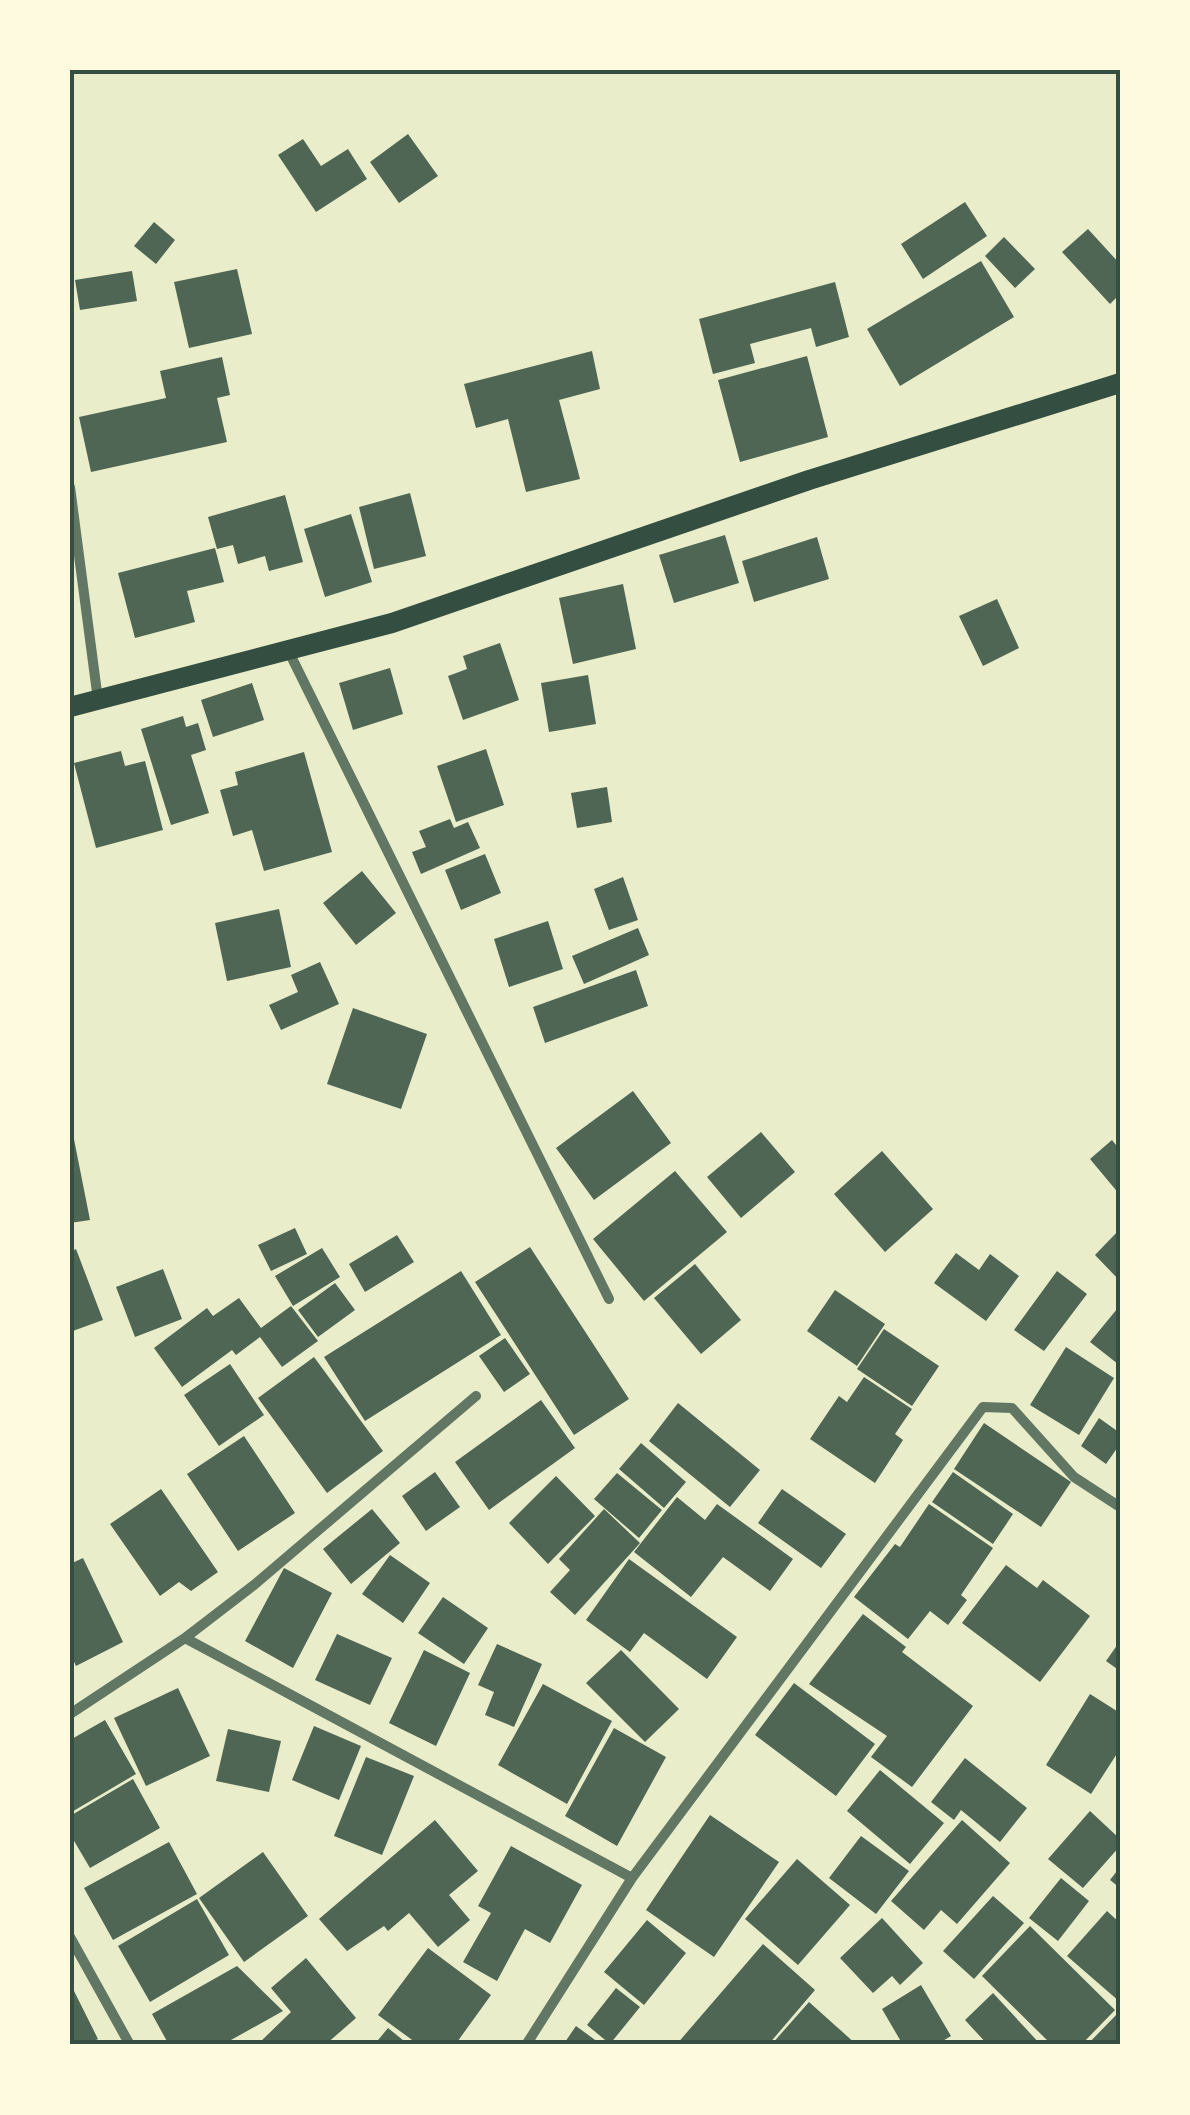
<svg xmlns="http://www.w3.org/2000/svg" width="1190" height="2115" viewBox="0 0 1190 2115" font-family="'IBM Plex Sans',sans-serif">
<rect width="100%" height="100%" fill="#e9edc9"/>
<!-- building -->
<path fill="#4f6655" d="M408 134 438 176 399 203 370 162Z
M303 139 321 166 348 149 367 179 316 212 278 155Z
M965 202 987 236 923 279 901 244Z
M154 222 175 240 156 264 134 246Z
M1088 229 1120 264V294L1110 304 1062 252Z
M1004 237 1035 269 1015 288 985 256Z
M981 261 1014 317 900 386 867 329Z
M237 269 252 334 189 348 174 282Z
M132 271 137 301 80 310 75 280Z
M835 282 849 337 816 347 811 328 750 344 755 363 713 374 699 319Z
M592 351 600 389 559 400 580 479 526 492 508 419 476 428 464 384Z
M807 356 828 437 740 462 718 380Z
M222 357 230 395 217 398 227 442 91 472 79 417 166 398 160 371Z
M410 493 426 556 374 569 359 507Z
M285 495 303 562 269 571 265 556 238 564 233 545 217 549 208 517Z
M351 514 372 582 325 597 304 529Z
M725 535 739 583 674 603 659 555Z
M817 537 829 579 754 602 742 561Z
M215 548 224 582 187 591 195 622 135 638 118 573Z
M623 584 636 649 573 664 559 598Z
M997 599 1019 648 983 666 959 616Z
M500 643 519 700 463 720 448 676 467 669 463 656Z
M390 668 403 714 353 730 339 683Z
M588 675 596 724 549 732 541 683Z
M252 683 264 720 213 737 201 700Z
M183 716 186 727 198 723 206 750 191 755 209 813 171 825 141 729Z
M486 749 504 805 456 822 437 766Z
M121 751 125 766 145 761 163 830 96 848 74 763Z
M304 752 332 852 264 871 252 830 233 836 220 790 238 785 235 772Z
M607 787 612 822 577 828 571 793Z
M450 819 454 828 468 822 480 848 421 874 412 852 426 847 419 831Z
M485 854 501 893 461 910 445 870Z
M362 871 396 913 356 945 323 903Z
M623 877 638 920 609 930 594 889Z
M279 909 291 967 227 981 215 923Z
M548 921 563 969 509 987 494 939Z
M638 928 649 955 584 984 572 956Z
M320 962 339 1004 281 1030 269 1005 298 992 291 975Z
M636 970 648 1006 545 1043 533 1007Z
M353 1008 427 1034 401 1109 327 1084Z
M633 1091 671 1143 594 1200 556 1148Z
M70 1119 90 1220 70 1223Z
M761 1132 795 1172 741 1218 707 1177Z
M1112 1140 1120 1150V1195L1090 1159Z
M882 1151 933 1209 885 1252 834 1194Z
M675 1171 727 1232 644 1301 593 1239Z
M295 1228 307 1254 271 1271 258 1245Z
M1120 1229V1281L1095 1255Z
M397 1235 414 1262 365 1292 349 1264Z
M530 1247 629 1399 574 1435 475 1282Z
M322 1248 340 1277 293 1306 275 1276Z
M76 1249 103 1320 70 1332V1252Z
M956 1253 979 1270 990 1254 1019 1276 986 1321 934 1283Z
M695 1264 741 1320 701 1354 654 1298Z
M163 1269 182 1319 135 1337 116 1287Z
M461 1271 501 1335 365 1421 324 1357Z
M1057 1271 1087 1294 1044 1351 1014 1330Z
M335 1283 355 1310 318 1337 298 1310Z
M835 1290 885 1324 857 1366 807 1331Z
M239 1298 261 1328 291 1306 318 1341 282 1367 260 1337 236 1355 232 1350 182 1387 154 1348 207 1308 213 1316Z
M1117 1309 1120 1311 1118 1364 1090 1342Z
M884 1329 939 1366 912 1406 857 1369Z
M505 1338 530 1374 504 1392 479 1356Z
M1066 1347 1114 1378 1079 1435 1030 1405Z
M314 1357 383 1451 327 1493 258 1398Z
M230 1364 264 1415 219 1446 184 1395Z
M864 1377 912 1409 895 1434 903 1440 875 1483 810 1439 839 1396 847 1402Z
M541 1400 575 1448 489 1510 455 1462Z
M678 1403 760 1470 730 1507 649 1441Z
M1099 1418 1120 1433V1444L1106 1464 1081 1446Z
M984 1423 1071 1482 1041 1527 954 1469Z
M244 1436 295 1513 238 1551 187 1474Z
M641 1443 686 1482 664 1508 619 1469Z
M435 1472 460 1507 426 1531 402 1496Z
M953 1472 1013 1514 993 1544 932 1502Z
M617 1473 662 1510 639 1538 594 1499Z
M556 1476 595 1516 548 1564 509 1523Z
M161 1489 218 1572 191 1591 179 1582 160 1596 110 1524Z
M782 1489 846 1534 821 1568 758 1523Z
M677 1497 705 1520 717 1504 793 1559 770 1591 723 1557 691 1597 634 1552Z
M929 1504 993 1548 961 1595 967 1600 948 1625 930 1611 908 1639 854 1597 895 1544 900 1547Z
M372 1509 400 1543 351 1584 323 1549Z
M604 1509 640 1543 575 1615 550 1592 570 1570 559 1559Z
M390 1555 430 1583 403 1623 362 1594Z
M83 1558 123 1642 76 1666 70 1653V1564Z
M629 1559 737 1637 707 1679 644 1633 630 1652 586 1620Z
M1006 1565 1037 1588 1043 1580 1090 1616 1040 1682 962 1623Z
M284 1568 332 1593 293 1668 245 1641Z
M443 1597 488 1628 464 1664 418 1633Z
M863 1614 906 1647 902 1652 973 1706 912 1787 871 1757 887 1736 809 1684Z
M337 1634 392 1658 370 1705 315 1680Z
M1120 1641V1671L1106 1661Z
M497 1644 542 1664 514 1727 485 1715 494 1692 478 1685Z
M424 1650 470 1673 436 1746 389 1723Z
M621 1650 679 1709 645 1742 586 1683Z
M794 1683 875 1744 836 1796 755 1735Z
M543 1684 612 1721 567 1804 498 1765Z
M178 1688 210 1756 146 1786 114 1718Z
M1090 1694 1120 1713V1749L1091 1794 1046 1765Z
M105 1720 136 1774 70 1813V1740Z
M314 1726 361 1746 339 1800 292 1780Z
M614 1728 666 1757 617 1846 565 1816Z
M228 1729 281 1741 269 1792 216 1781Z
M366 1757 414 1776 382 1855 334 1836Z
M965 1758 1027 1808 1000 1842 961 1810 954 1820 931 1802Z
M880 1770 944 1823 910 1864 847 1811Z
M133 1779 160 1828 90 1868 70 1834V1816Z
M1090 1811 1120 1839V1846L1083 1888 1048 1859Z
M710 1815 779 1862 714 1957 646 1910Z
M435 1820 478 1871 449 1895 470 1920 438 1947 409 1913 388 1931 384 1926 347 1951 319 1919Z
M962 1820 1010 1863 957 1924 941 1910 924 1930 891 1901Z
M861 1836 909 1871 876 1914 829 1878Z
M169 1842 197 1894 113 1940 84 1888Z
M511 1846 582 1885 550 1943 525 1929 497 1981 463 1962 491 1913 478 1906Z
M263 1852 308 1916 244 1962 199 1898Z
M797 1859 850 1905 798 1965 745 1919Z
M1120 1867V1888L1110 1880Z
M1061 1878 1089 1901 1058 1941 1029 1918Z
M993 1896 1024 1923 974 1979 943 1951Z
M197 1899 229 1955 150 2002 118 1946Z
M1107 1911 1120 1923V2002L1067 1956Z
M882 1918 923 1963 900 1985 892 1976 873 1993 840 1958Z
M647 1920 686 1953 644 2005 604 1972Z
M1030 1926 1115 2010 1081 2045H1052L982 1976Z
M763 1944 815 1990 768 2045H676Z
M428 1948 491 1995 455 2045H419L378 2015Z
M306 1958 356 2018 325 2045H257L291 2012 271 1988Z
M237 1966 283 2011 222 2045H169L152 2014Z
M70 1983 98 2039 86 2045H70Z
M921 1985 951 2036 936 2045H903L882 2009Z
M616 1988 640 2007 610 2044 587 2025Z
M993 1993 1041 2045H988L965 2020Z
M809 2002 857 2045H771Z
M1117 2014 1120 2045H1087Z
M576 2026 602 2045H563Z
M388 2028 409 2045H374Z"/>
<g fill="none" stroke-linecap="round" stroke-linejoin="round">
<!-- minor -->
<path stroke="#617663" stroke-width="10" d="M70 487 98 700
M288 650 609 1299
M185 1638 254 1585 476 1396
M70 1714 185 1638 632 1878
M70 1937 130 2045
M526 2045 632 1878 983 1407 1012 1408 1074 1477 1120 1507"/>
<!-- secondary -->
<path stroke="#344e41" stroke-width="20" d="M70 707 392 623 809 480 1120 383"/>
</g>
<!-- border -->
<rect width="1190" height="2115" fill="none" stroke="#fefae0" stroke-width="145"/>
<rect x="72" y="72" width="1046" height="1970" fill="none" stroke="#344e41" stroke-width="4"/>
</svg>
